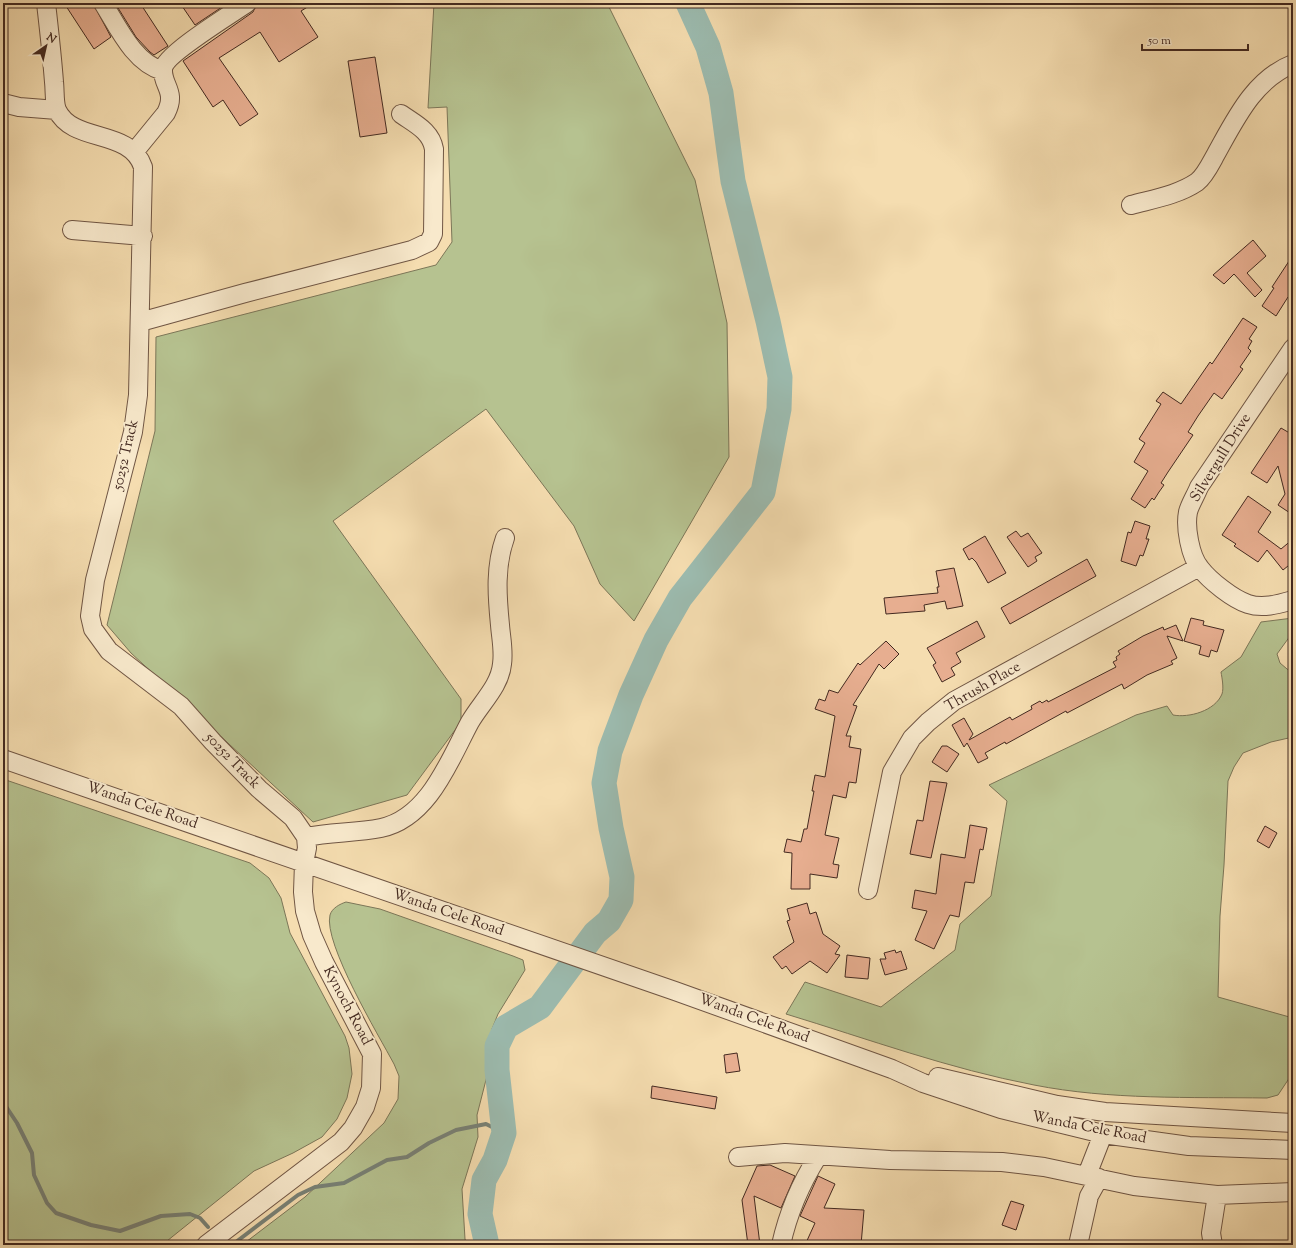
<svg xmlns="http://www.w3.org/2000/svg" width="1296" height="1248" viewBox="0 0 1296 1248" font-family="'Sorts Mill Goudy',serif">
<rect width="100%" height="100%" fill="#f5ddb0"/>
<filter id="stains"><feTurbulence type="fractalNoise" baseFrequency=".005" numOctaves="4"/><feColorMatrix values="0 0 0 0 .2 0 0 0 0 .09 0 0 0 0 .02 0 0 0 .5 -.17"/></filter>
<radialGradient id="worn" r=".72"><stop offset=".6" stop-color="#630" stop-opacity="0"/><stop offset="1" stop-color="#630" stop-opacity=".3"/></radialGradient>
<!-- green -->
<path fill="#b6c290" stroke="#7c7658" d="M434 3H607L695 180 727 323 729 457 634 621 600 584 574 526 486 409 333 521 461 699V722L407 795 313 822 131 653 107 625 155 431 156 337 436 265 452 242 447 107 428 108Z
M1293 618V632L1277 654 1280 663 1293 674V737L1271 742 1243 753 1234 767 1228 781 1224 865 1220 916 1218 997 1293 1018 1292 1074 1278 1095 1267 1098C1190 1097 1110 1100 1034 1085 950 1069 868 1039 786 1014L805 982 881 1007 955 950 960 924 991 896 1007 801 989 785 1136 715 1167 706 1173 715C1189 718 1215 711 1222 694 1224 688 1222 678 1221 672L1241 657 1261 622Z
M3 779 250 863 269 878 281 898 290 933 345 1036 349 1048 352 1074 347 1098 337 1119 322 1137 293 1153 254 1171 162 1245H3Z
M346 902 380 909 513 956 523 960 525 970 498 1014 492 1029 488 1072 477 1115 478 1137 462 1189 465 1239 467 1245H242L305 1197 384 1123 398 1099 399 1076 394 1064C379 1036 323 943 330 915 332 908 340 904 346 902Z"/>
<g fill="none" stroke-linecap="round" stroke-linejoin="round">
<!-- stream -->
<path stroke="#788176" stroke-width="4" d="M3 1102 17 1123 32 1153 34 1175 47 1203 56 1213 91 1225 120 1231 161 1216 190 1214 200 1218 208 1227
M232 1245 298 1195 315 1187 344 1183 387 1160 407 1157 429 1143 456 1130 486 1124 504 1133"/>
<!-- river -->
<path stroke="#9cbbaf" stroke-width="25" d="M487 1245 480 1214 484 1180 495 1160 504 1133 497 1070V1046L506 1027 540 1007 595 933 609 921 621 900 622 877 611 828 604 783 610 751 631 695 656 640 680 598 763 492 779 409 780 377 768 321 733 181 721 93 708 47 688 3"/>
</g>
<!-- building -->
<path fill="#e7ae90" stroke="#432920" d="M64 3H93L111 37 94 49Z
M115 3H140L168 46 154 55 150 52 136 37Z
M180 3H228L195 25Z
M257 3H314L301 11 318 37 279 62 260 32 219 58 258 114 240 126 223 100 213 107 183 61 253 12Z
M375 57 387 133 360 137 348 61Z
M1253 240 1266 256 1247 273 1262 290 1255 297 1234 274 1224 284 1213 275Z
M1293 255V301L1288 297 1276 316 1262 306 1274 288 1272 287Z
M1243 318 1257 327 1249 339 1252 341 1248 348 1251 351 1240 367 1243 369 1222 399 1214 393 1198 416 1188 432 1193 435 1168 472 1161 483 1164 485 1159 492 1154 500 1152 498 1145 508 1131 499 1148 471 1134 462 1145 443 1139 439 1161 404 1156 401 1163 392 1181 404 1210 362 1212 364Z
M1281 428 1293 435V515L1278 505 1285 494 1278 466 1267 483 1251 473Z
M1248 496 1271 512 1258 532 1281 549 1293 539V562L1283 570 1267 550 1258 562 1234 546 1236 544 1222 535Z
M1135 521 1150 526 1146 539H1149L1143 556 1140 555 1136 566 1121 561 1128 532 1131 533Z
M1016 531 1021 537 1028 533 1042 553 1035 557 1037 561 1028 567 1007 537Z
M985 536 1006 573 988 583 976 562 972 558 969 560 963 549Z
M1087 559 1096 576 1010 624 1001 608Z
M954 568 963 606 947 609 945 601 924 605 925 611 886 614 884 598 938 593 937 587H939L936 571Z
M1191 618 1204 621 1203 625 1224 630 1217 652 1211 650 1209 657 1199 654 1201 646 1184 641Z
M977 621 985 637 956 653 961 662 951 668 955 675 942 682 933 665 936 663 927 648Z
M1176 625 1183 641 1167 636 1177 658 1171 661 1173 664 1147 675 1124 689 1122 684 1067 713 1066 711 1006 744 1005 742 985 753 988 758 978 763 967 743 964 747 952 725 964 718 973 734 969 740 1010 717 1012 720 1032 709 1031 706 1040 701 1042 703 1047 700 1048 702 1116 667 1113 662 1117 660 1116 657 1120 654 1118 651 1143 636 1163 627 1164 630Z
M886 641 899 654 884 669 879 664 853 705 857 706 846 736H851L849 747 861 749 856 783 849 782 846 798 833 795 825 835 839 838 833 864 839 865 837 878 810 874V889H791L792 853 784 852 787 839 801 842 804 829H807L814 791H812L815 775 825 777 835 716 815 709 819 699 825 701 829 690 838 693 858 663 860 665Z
M942 746H947L959 754 947 772 932 762Z
M930 781 947 783 931 858 910 854 917 820 923 821Z
M970 825 987 828 983 850 980 849 974 883 965 882 959 917 950 915 934 949 915 940 927 911 912 908 915 890 936 894 941 854 965 858Z
M1265 826 1277 833 1269 848 1257 841Z
M807 903 810 914 816 912 823 934 840 946 835 954 840 955 827 973 810 961 792 974 786 966 782 969 773 957 794 942 787 921 790 920 787 909Z
M895 950 896 953 901 951 907 969 885 975 880 959H886L884 953Z
M847 955 870 958 868 979 845 977Z
M737 1053 740 1071 726 1073 724 1055Z
M652 1086 717 1097 715 1109 651 1098Z
M770 1165 795 1176 781 1208 754 1196 760 1245H748L742 1200 757 1166Z
M818 1176 835 1184 824 1208 864 1210 861 1245H805L815 1223 800 1216Z
M1011 1201 1024 1205 1016 1230 1002 1225Z"/>
<g fill="none" stroke-linecap="round" stroke-linejoin="round">
<defs>
<path id="minor" d="M46 3C49 29 52 56 54 82 55 90 54 103 57 110 73 144 130 128 143 167L138 395 133 432 95 580 90 616 93 629 109 651 181 706 213 742 259 789 293 818 306 837 307 848 304 863 303 892 305 911 312 935 324 962 372 1054 371 1088 365 1107 353 1128 341 1142 206 1245
M103 3C118 27 134 63 163 71
M3 103 19 107 57 110
M135 151 166 113C177 91 162 86 163 69 165 54 233 13 247 3
M1131 205C1153 199 1178 195 1197 182 1205 176 1211 163 1216 154 1235 120 1254 79 1293 64
M72 230 143 236
M140 322 245 293 412 250 429 242 433 234 434 149C431 131 415 124 401 114
M1293 348 1199 487C1196 495 1190 504 1188 512 1185 527 1190 556 1200 568 1210 581 1233 599 1248 604 1263 609 1279 604 1293 600
M3 759 675 991 892 1069 923 1083 1001 1109 1103 1134 1189 1146 1293 1150
M306 837C331 832 356 833 381 828 429 818 450 759 470 722 481 703 500 686 502 664 504 651 501 638 500 625 497 595 495 566 505 538
M868 890 892 772 912 738 928 722 954 701 1199 567
M938 1077 1057 1105 1105 1112 1293 1123
M738 1157 785 1153 890 1160 1002 1162 1044 1167 1134 1186 1217 1195 1293 1192
M1087 1175 1103 1134
M781 1245C788 1213 801 1183 818 1156
M1078 1245 1089 1196 1099 1178
M1213 1245 1211 1233 1217 1195"/>
</defs>
<!-- minor casing -->
<use href="#minor" stroke="#705644" stroke-width="20"/>
<!-- minor -->
<use href="#minor" stroke="#f8e9cc" stroke-width="18"/>
</g>
<g text-anchor="middle" dominant-baseline="central" stroke-width="4" stroke-linejoin="round" paint-order="stroke">
<!-- street labels -->
<g font-size="15" fill="#432920" stroke="#f8e9cc">
<text transform="translate(126 455) rotate(-77)">50252 Track</text>
<text transform="translate(1221 458) rotate(-58)">Silvergull Drive</text>
<text transform="translate(983 687) rotate(-30)">Thrush Place</text>
<text transform="translate(232 761) rotate(46)">50252 Track</text>
<text transform="translate(142 806) rotate(19)">Wanda Cele Road</text>
<text transform="translate(448 913) rotate(19)">Wanda Cele Road</text>
<text transform="translate(347 1006) rotate(62)">Kynoch Road</text>
<text transform="translate(754 1019) rotate(20)">Wanda Cele Road</text>
<text transform="translate(1089 1128) rotate(11)">Wanda Cele Road</text>
</g>
</g>
<!-- margin -->
<rect width="1296" height="1248" fill="none" stroke="#f5ddb0" stroke-width="16"/>
<rect x="4" y="4" width="1288" height="1240" fill="none" stroke="#432920" stroke-width="2"/>
<rect x="8" y="8" width="1280" height="1232" fill="none" stroke="#432920"/>
<!-- north arrow -->
<g transform="translate(46 46) rotate(34)" stroke="#f8e9cc" stroke-width="3" paint-order="stroke">
<path d="M0-3L7 15L0 10L-7 15Z" fill="#432920"/>
<text y="-6" font-size="11" font-weight="bold" text-anchor="middle" fill="#432920">N</text>
</g>
<!-- scale -->
<path d="M1142 44v6h106v-6" fill="none" stroke="#432920" stroke-width="2"/>
<text x="1148" y="44" font-size="12" fill="#432920" stroke="#f8e9cc" stroke-width="3" paint-order="stroke">50 m</text>
<rect width="100%" height="100%" filter="url(#stains)"/>
<rect width="100%" height="100%" fill="url(#worn)"/>
</svg>
